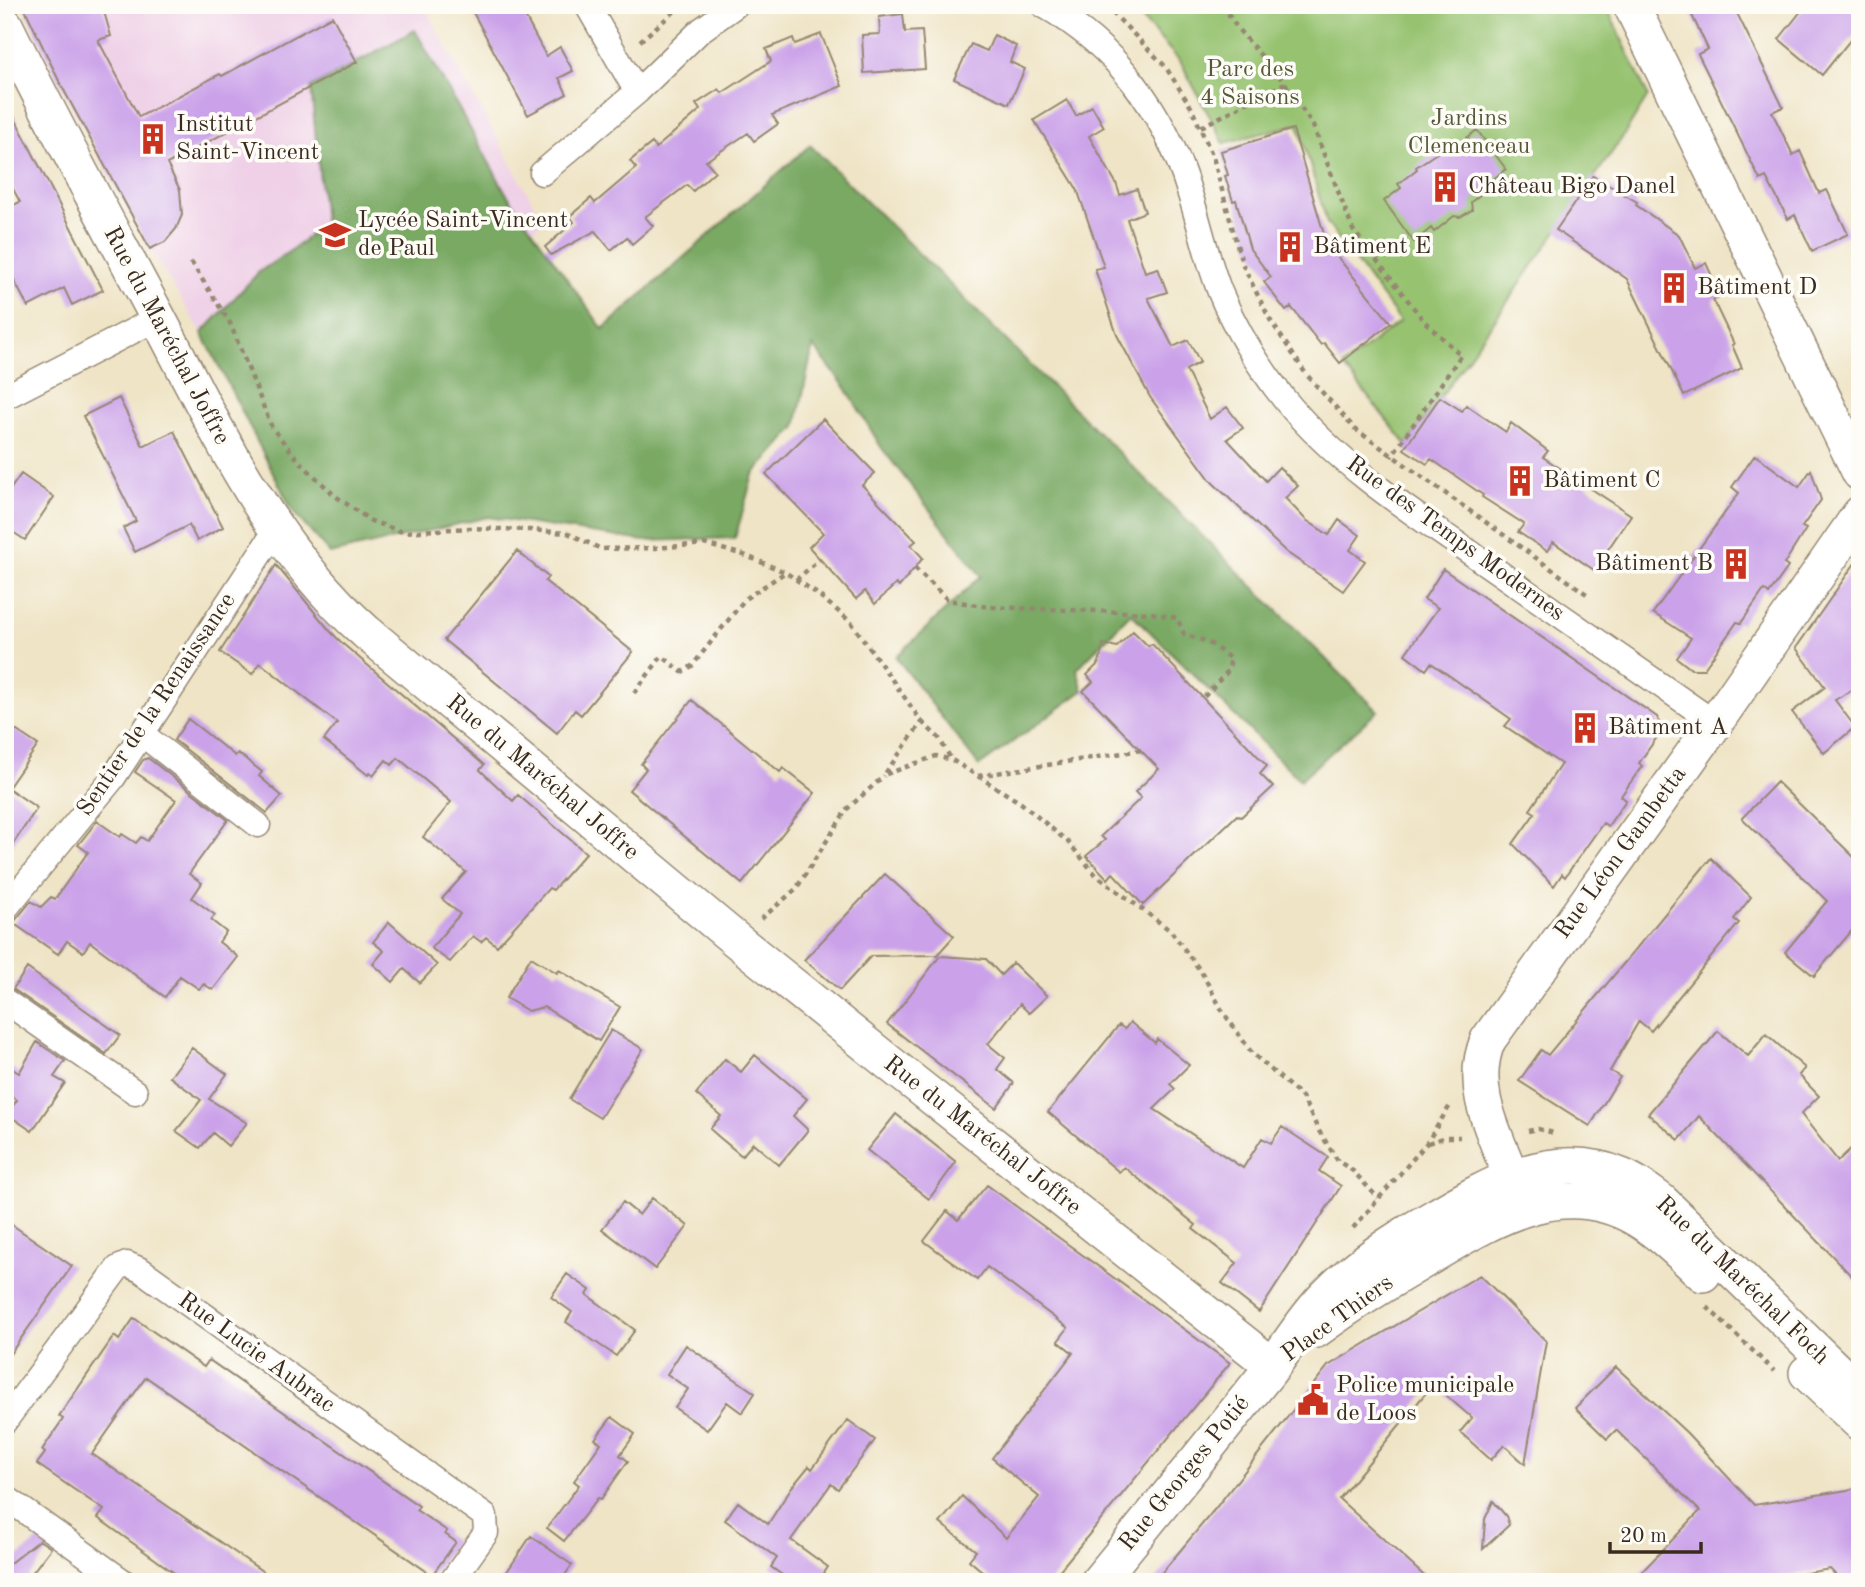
<svg xmlns="http://www.w3.org/2000/svg" width="1865" height="1587" viewBox="0 0 1865 1587" font-family="'Old Standard TT',serif">
<rect width="100%" height="100%" fill="#fdfcf7"/>
<filter id="ink" filterUnits="userSpaceOnUse"><feTurbulence type="fractalNoise" baseFrequency=".0143" numOctaves="2"/><feDisplacementMap in="SourceGraphic" scale="14" xChannelSelector="R" yChannelSelector="G"/><feConvolveMatrix kernelMatrix="1 2 1 2 8 2 1 2 1" color-interpolation-filters="sRGB"/></filter>
<filter id="wash" filterUnits="userSpaceOnUse"><feTurbulence type="fractalNoise" baseFrequency=".00686" numOctaves="4" result="noise"/><feDisplacementMap in="SourceGraphic" scale="28" xChannelSelector="R" yChannelSelector="G"/><feGaussianBlur stdDeviation="1.57" result="paint"/><feColorMatrix in="noise" values="0 0 0 0 0 0 0 0 0 0 0 0 0 0 0 0 0 1.4 0 .05"/><feComposite in="paint" operator="in"/></filter>
<g filter="url(#wash)">
<rect width="100%" height="100%" fill="#efe4c6"/>
<!-- built -->
<path fill="#efd0e7" d="M23 5H423L543 221 268 466 202 333 150 249 117 189 60 83Z"/>
<!-- green -->
<path fill="#97c371" stroke="#697648" stroke-width="2" d="M1130 5H1606L1648 96 1624 135 1407 445 1343 366 1400 321 1327 223 1298 124 1224 143 1180 61Z"/>
<!-- forest -->
<path fill="#79a963" stroke="#5a6a40" stroke-width="2" d="M415 30 506 193 603 329 810 145 1378 711 1300 780 1131 613 1077 669 1083 691 979 766 896 657 981 576 881 447 846 388 813 346 796 427 753 475 735 538 644 541 488 517 330 554 293 512 202 333 259 272 296 247 324 223 311 87Z"/>
<g id="blocks">
<!-- building -->
<path fill="#cba2e9" d="M23 5H102L111 36 98 40 139 117 220 74 222 76 332 16 357 62 167 164 180 190 182 215 176 229 165 242 150 249 60 83Z
M469 5H519L546 56 560 47 573 71 559 78 567 94 528 115Z
M1687 5H1733L1783 107 1772 112 1793 155 1800 151 1819 193 1827 190 1848 234 1812 251 1795 215 1788 219 1766 177 1760 180 1698 54 1708 49Z
M1806 5H1860V28L1822 75 1779 39Z
M903 14 905 32 922 31 925 69 864 73 862 35 880 34 879 17Z
M821 34 842 86 772 115 778 124 754 141 748 133 706 161 715 171 693 191 687 185 645 217 653 226 632 244 627 237 611 250 595 231 551 255 545 247 574 222 570 216 591 198 595 203 636 168 630 161 652 143 656 148 700 110 696 104 719 89 722 93 771 61 766 49 793 38 795 44Z
M994 35 1016 46 1010 62 1025 69 1009 104 954 79 971 44 987 51Z
M5 99 103 290 72 305 64 288 28 307 5 263V209L20 202 5 174Z
M1067 100 1076 116 1092 106 1104 127 1089 136 1116 183 1120 195 1137 189 1145 212 1127 219 1145 272 1158 268 1167 292 1148 298 1173 347 1188 340 1200 362 1186 370 1210 419 1227 407 1243 428 1227 439 1266 481 1279 467 1298 486 1285 498 1306 520 1329 535 1339 520 1360 535 1350 550 1365 561 1343 591 1286 552 1212 482 1150 397 1117 335 1095 269 1104 267 1077 189 1034 120Z
M1293 129 1327 244 1391 323 1340 363 1324 343 1321 345 1291 307 1286 311 1264 282 1271 277 1250 249 1236 200 1233 201 1225 176 1228 175 1221 151Z
M1477 130 1506 169 1490 182 1492 185 1471 202 1472 210 1460 217 1454 216 1434 232 1431 228 1414 242 1384 201 1401 188 1398 184 1417 169 1416 167 1456 140 1459 144Z
M1593 176 1637 202 1636 205 1679 235 1695 268 1706 263 1721 296 1713 300 1734 344 1732 345 1742 368 1684 396 1627 279 1556 230Z
M1440 397 1462 411 1466 405 1506 432 1511 423 1548 451 1543 457 1631 515 1594 570 1553 542 1547 551 1518 532 1524 524 1482 497 1483 495 1431 459 1427 464 1404 449Z
M119 398 143 446 174 431 223 527 197 541 189 525 135 552 123 528 136 521 83 416Z
M823 419 875 473 862 485 916 541 911 545 923 558 899 587 896 584 875 604 865 591 856 599 809 547 823 533 766 474Z
M1755 455 1799 487 1811 470 1821 500 1802 527 1806 529 1784 564 1788 567 1769 594 1764 590 1741 623 1737 622 1704 669H1691L1677 658 1691 638 1653 613 1739 493 1732 487Z
M21 474 54 497 25 540 5 527V497Z
M517 551 548 577 545 581 633 652 581 715 575 710 557 733 444 640Z
M1860 556V685L1835 700 1855 727 1824 753 1792 712 1825 687 1796 648Z
M276 565 330 631 343 644 484 765 480 770 513 801 518 795 586 853 553 890 549 888 497 946 486 937 481 942 473 936 450 962 431 948 460 914 442 899 466 872 423 837 451 802 398 758 392 765 386 760 373 776 370 773 368 775 324 740 337 723 260 663 252 674 220 652Z
M1443 569 1657 717 1662 730 1639 763 1642 766 1621 796 1626 800 1608 826 1603 823 1565 877 1562 874 1554 886 1513 844 1535 813 1530 810 1561 764 1505 726 1511 719 1431 663 1426 670 1405 654 1438 608 1424 599Z
M1133 631 1148 646 1152 644 1267 766 1260 774 1273 787 1241 817 1237 815 1143 905 1113 873 1108 879 1086 856 1105 840 1101 836 1141 798 1135 792 1159 769 1083 691 1093 682 1087 675 1099 663 1103 644 1117 647Z
M692 700 780 772 783 768 815 793 742 884 629 790 646 769 641 764Z
M188 719 235 756 238 753 262 772 259 776 282 796 267 813 174 740Z
M5 723 38 745 8 788 37 808 5 856Z
M148 758 228 820 189 874 202 883 192 898 215 915 211 920 226 932 219 942 238 957 213 990 204 984 199 989 180 976 165 997 90 942 83 952 67 941 58 954 13 923 31 901 41 907 51 897 55 899 88 852 78 845 97 821 120 837 122 834 136 843 141 837 147 841 176 800 135 772 143 760Z
M1777 782 1860 863V921L1814 976 1785 952 1827 901 1742 818Z
M1711 858 1751 897 1734 919 1739 923 1651 1031 1639 1021 1610 1071 1620 1077 1590 1126 1519 1081 1541 1050 1548 1055Z
M885 874 954 936 937 955 871 956 840 990 804 960Z
M389 922 437 965 420 983 404 969 393 982 373 964 384 951 373 942Z
M940 956 986 959 1001 975 1013 963 1047 996 1029 1013 1020 1004 988 1044 1005 1058 997 1069 1014 1083 996 1108 887 1024Z
M531 957 557 973 559 970 620 1007 599 1041 544 1007 528 1011 506 998Z
M27 968 120 1035 106 1054 13 989Z
M1130 1022 1155 1043 1157 1039 1189 1065 1170 1084 1175 1089 1154 1109 1243 1168 1262 1138 1271 1143 1282 1127 1328 1157 1319 1171 1341 1186 1259 1312 1222 1283 1237 1263 1193 1229 1196 1225 1124 1167 1119 1172 1048 1112 1119 1025 1125 1029Z
M611 1030 643 1049 600 1118 569 1099Z
M1718 1031 1748 1056 1766 1034 1805 1068 1799 1075 1819 1096 1801 1114 1838 1161 1860 1140V1285L1699 1116 1679 1140 1648 1114Z
M37 1042 65 1061 54 1077 65 1083 32 1131 7 1114 17 1100 5 1092V1064L19 1073Z
M192 1048 227 1074 209 1099 247 1123 228 1146 213 1133 200 1148 176 1131 201 1100 170 1077Z
M755 1055 807 1099 793 1116 808 1130 779 1165 753 1143 742 1156 719 1137 710 1129 721 1116 696 1094 725 1059 741 1072Z
M896 1114 956 1162 929 1199 867 1150Z
M987 1185 1230 1363 1050 1582H995L969 1560 976 1551 940 1523 962 1496 1006 1538 1039 1497 992 1458 1073 1353 1058 1341 1068 1328 987 1267 977 1280 924 1241 947 1211 958 1220Z
M652 1198 688 1226 655 1269 602 1229 623 1202 639 1215Z
M5 1220 72 1266 5 1361Z
M567 1274 590 1290 587 1295 635 1330 616 1356 566 1322 572 1312 551 1297Z
M1480 1275 1546 1341 1525 1464 1504 1445 1491 1460 1460 1432 1472 1418 1433 1384 1339 1499 1431 1582H1154L1214 1510 1328 1366Z
M134 1318 204 1367 209 1360 419 1506 416 1510 447 1531 445 1534 456 1542 432 1575 146 1377 92 1454 278 1582H187L98 1518 104 1510 37 1464 45 1453 42 1450 63 1419 59 1416 114 1336 119 1340Z
M686 1345 755 1393 742 1413 727 1402 707 1430 675 1408 688 1389 667 1374Z
M1616 1367 1687 1433 1754 1505 1860 1488V1582H1842L1830 1569 1752 1582H1632L1700 1511 1616 1430 1607 1439 1575 1408Z
M612 1417 635 1434 620 1455 628 1461 601 1499 598 1498 564 1541 547 1528 579 1485 574 1481 601 1443 595 1439Z
M848 1420 875 1440 838 1489 831 1484 791 1540 828 1567 818 1582H792L771 1567 777 1558 725 1520 738 1502 768 1524 791 1488 809 1466 812 1469Z
M1493 1501 1506 1516 1509 1525 1483 1549 1485 1519Z
M531 1536 572 1565 560 1582H500Z
M39 1540 51 1548 25 1582H5V1567Z"/>
</g>
</g>
<g filter="url(#ink)">
<use href="#blocks" fill-opacity="0" stroke="#958772" stroke-width="2"/>
<g fill="none" stroke-linecap="round" stroke-linejoin="round">
<defs>
<path id="street" d="M587 5 637 92
M1043 5C1116 46 1165 112 1189 191 1200 225 1207 259 1220 292 1236 331 1259 367 1285 400 1339 466 1411 512 1481 560 1559 614 1637 668 1715 723
M542 173 637 92 701 30 736 5
M5 397 158 318
M142 734 258 825
M5 909 113 778 277 528
M5 1001 135 1092
M5 1421 118 1268 127 1264 141 1270 485 1516 486 1533 451 1582
M5 1497 124 1582"/>
<path id="secondary" d="M1631 5 1860 473
M5 25C53 124 106 220 157 316 216 428 270 547 366 632L735 939 898 1070 1273 1366
M1511 1176C1494 1132 1468 1087 1488 1040L1715 723 1860 514
M1316 1330C1355 1301 1396 1277 1438 1252 1499 1215 1567 1177 1637 1219 1662 1234 1682 1255 1703 1274
M1807 1373 1860 1423
M1098 1582C1154 1514 1209 1445 1265 1376 1286 1350 1302 1320 1326 1296 1357 1264 1394 1240 1433 1218 1489 1185 1554 1147 1621 1176 1636 1182 1649 1192 1661 1201L1839 1373 1860 1388"/>
</defs>
<!-- street casing -->
<use href="#street" stroke="#958772" stroke-width="27"/>
<!-- secondary casing -->
<use href="#secondary" stroke="#958772" stroke-width="38"/>
<!-- path -->
<path stroke="#958772" stroke-width="4.5" stroke-dasharray="5 5" stroke-linecap="butt" d="M1105 5 1165 66 1191 107 1213 157 1242 263 1269 318 1306 374 1355 429 1588 595
M640 41 682 5
M1285 83 1313 126 1353 230 1424 321 1461 355 1391 457
M1201 127 1285 83 1237 28 1223 5
M191 262 230 323 272 428 299 461 334 495 371 521 403 532 469 528 529 530 568 533 601 549 655 548 704 544 744 555 785 572 816 593 851 622 922 722 884 775 936 756 952 760 1021 803 1068 842 1096 875 1171 931 1202 973 1223 1012 1252 1053 1302 1097 1319 1131 1338 1161 1353 1171 1378 1198
M915 568 948 600 988 607 1151 613 1177 618 1184 634 1208 642 1231 659 1228 671 1203 698
M796 580 820 559
M634 693 662 656 682 672 692 666 745 599 784 573
M922 722 939 738 951 759
M978 776 1141 750
M761 919 796 889 847 809 884 776
M1528 1131 1538 1129 1554 1133
M1428 1143 1445 1137H1460
M1353 1228 1426 1144 1451 1104
M1707 1307 1774 1371"/>
<!-- street -->
<use href="#street" stroke="#fff" stroke-width="24"/>
<!-- secondary -->
<use href="#secondary" stroke="#fff" stroke-width="35"/>
</g>
</g>
<!-- icons -->
<defs>
<symbol id="building-bare" viewBox="-9 -9 18 18"><path d="M-4-6H4V6H1V3H-1V6H-4ZM-2.5-4.3h1.7v1.8h-1.7ZM.8-4.3h1.7v1.8H.8ZM-2.5-1h1.7V.8h-1.7ZM.8-1h1.7V.8H.8Z" fill="#c8321e" stroke="#fdfcf7" stroke-width="2.5" paint-order="stroke"/></symbol>
<symbol id="school-bare" viewBox="-9 -9 18 18"><path d="M0-5L7-2L0 1L-7-2ZM-4 1L0 2.5L4 1V4Q0 6-4 4Z" fill="#c8321e" stroke="#fdfcf7" stroke-width="2.5" paint-order="stroke"/></symbol>
<symbol id="civic-bare" viewBox="-9 -9 18 18"><path d="M-.6-6.5H3V-4.5H.6V-3L4-1V1h2V6H-6V1h2V-1L-.6-3ZM-1.2 2.5V6h2.4V2.5Z" fill="#c8321e" stroke="#fdfcf7" stroke-width="2.5" paint-order="stroke"/></symbol>
</defs>
<g fill-rule="evenodd">
<use href="#building-bare" x="131" y="117" width="44" height="44"/>
<use href="#building-bare" x="1423" y="165" width="44" height="44"/>
<use href="#school-bare" x="313" y="213" width="44" height="44"/>
<use href="#building-bare" x="1268" y="225" width="44" height="44"/>
<use href="#building-bare" x="1652" y="266" width="44" height="44"/>
<use href="#building-bare" x="1498" y="459" width="44" height="44"/>
<use href="#building-bare" x="1714" y="542" width="44" height="44"/>
<use href="#building-bare" x="1563" y="706" width="44" height="44"/>
<use href="#civic-bare" x="1291" y="1378" width="44" height="44"/>
</g>
<g text-anchor="middle" dominant-baseline="central" stroke-width="7" stroke-linejoin="round" paint-order="stroke">
<!-- park labels -->
<g font-size="24" fill="#575837" stroke="#fdfcf7">
<text x="1250" y="70">Parc des<tspan x="1250" dy="28">4 Saisons</tspan></text>
<text x="1469" y="119">Jardins<tspan x="1469" dy="28">Clemenceau</tspan></text>
</g>
<!-- poi labels -->
<g font-size="24" fill="#3b2a1e" stroke="#fdfcf7" text-anchor="start">
<text x="176" y="125">Institut<tspan x="176" dy="28">Saint-Vincent</tspan></text>
<text x="1468" y="187">Château Bigo Danel</text>
<text x="358" y="221">Lycée Saint-Vincent<tspan x="358" dy="28">de Paul</tspan></text>
<text x="1313" y="247">Bâtiment E</text>
<text x="1697" y="288">Bâtiment D</text>
<text x="1543" y="481">Bâtiment C</text>
<text x="1713" y="564" text-anchor="end">Bâtiment B</text>
<text x="1608" y="728">Bâtiment A</text>
<text x="1336" y="1386">Police municipale<tspan x="1336" dy="28">de Loos</tspan></text>
</g>
<!-- street labels -->
<g font-size="24" fill="#3b2a1e" stroke="#fdfcf7">
<text transform="translate(166 336) rotate(62)">Rue du Maréchal Joffre</text>
<text transform="translate(1455 539) rotate(36)">Rue des Temps Modernes</text>
<text transform="translate(157 705) rotate(-56)">Sentier de la Renaissance</text>
<text transform="translate(542 778) rotate(40)">Rue du Maréchal Joffre</text>
<text transform="translate(1621 853) rotate(-54)">Rue Léon Gambetta</text>
<text transform="translate(982 1136) rotate(38)">Rue du Maréchal Joffre</text>
<text transform="translate(1742 1281) rotate(44)">Rue du Maréchal Foch</text>
<text transform="translate(1338 1319) rotate(-36)">Place Thiers</text>
<text transform="translate(256 1353) rotate(36)">Rue Lucie Aubrac</text>
<text transform="translate(1185 1474) rotate(-51)">Rue Georges Potié</text>
</g>
</g>
<!-- margin -->
<rect width="1865" height="1587" fill="none" stroke="#fdfcf7" stroke-width="28"/>
<!-- scale -->
<path d="M1610 1542v10h91v-10" fill="none" stroke="#3b2a1e" stroke-width="3.5"/>
<text x="1620" y="1542" font-size="21" fill="#3b2a1e" stroke="#fdfcf7" stroke-width="5" paint-order="stroke">20 m</text>
</svg>
